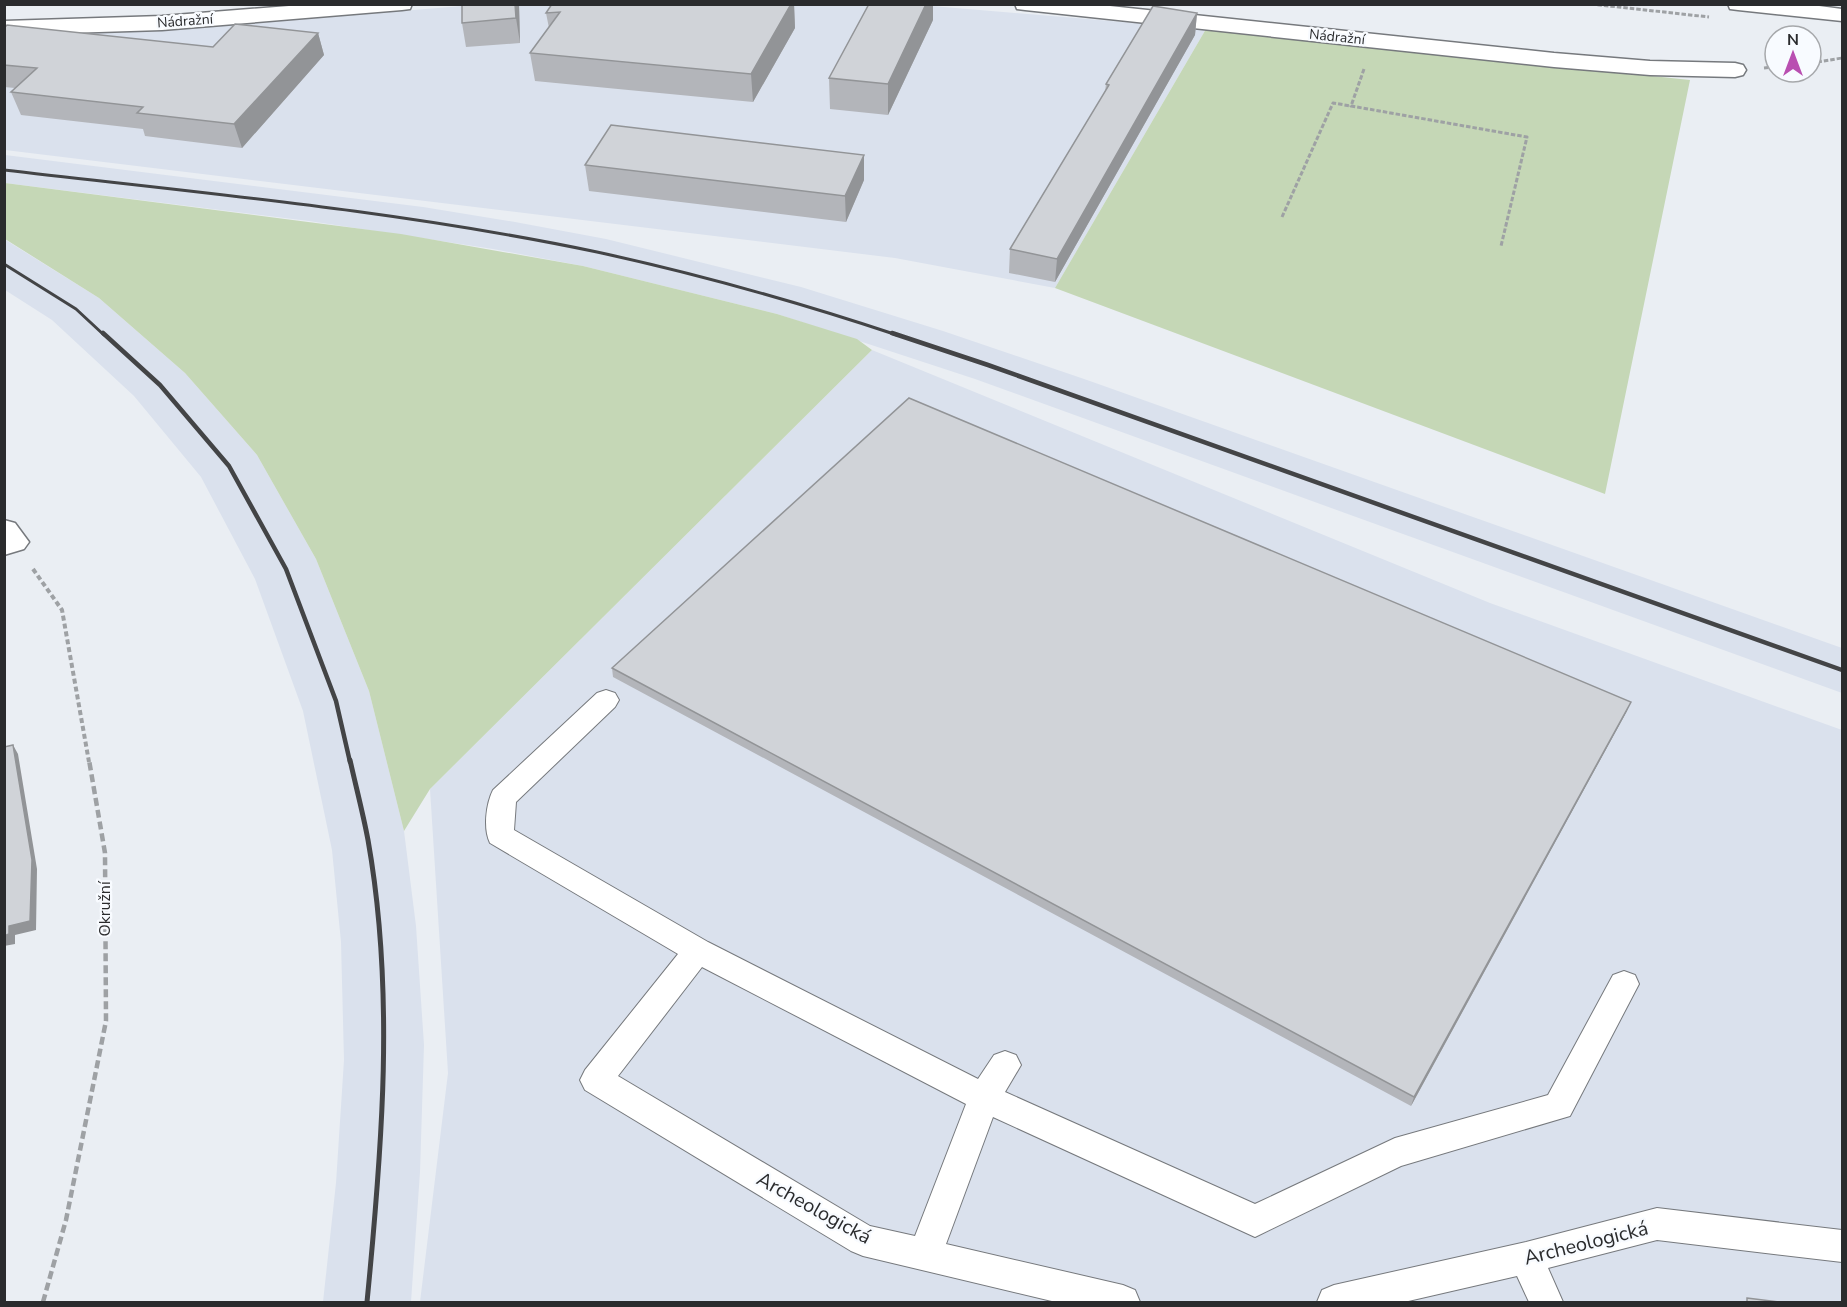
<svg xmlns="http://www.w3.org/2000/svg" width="1847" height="1307" viewBox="0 0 1847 1307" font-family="'Nunito Sans',sans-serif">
<rect width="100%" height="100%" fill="#eaeef3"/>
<!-- built -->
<path fill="#dae1ed" d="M486 4H908L1206 29 1055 288 895 258 5 150V36L161 31Z
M5 155 423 207 515 222 606 239 801 287 943 331 1087 380 1842 648V693L975 379 777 314 583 266 493 249 309 221 5 183Z
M4 239 99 298 185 373 257 455 316 559 369 691 404 831 416 926 424 1045 420 1172 411 1302H323L336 1183 344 1060 341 942 332 850 303 711 255 579 201 477 134 396 52 320 5 290Z
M872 350 1490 603 1842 730V1302H420L448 1073 430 789Z"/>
<!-- green -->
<path fill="#c5d7b6" d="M1206 29 1690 80 1605 494 1055 288Z
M5 183 401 234 583 266 777 314 857 339 872 350 430 789 404 831 369 691 316 559 257 455 185 373 99 298 5 239Z"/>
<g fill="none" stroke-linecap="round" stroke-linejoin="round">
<defs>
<path id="lane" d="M606 690 615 693 619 700 615 707 516 802 514 830 708 942 978 1079 994 1055 1005 1051 1016 1055 1021 1065 1005 1092 1255 1204 1395 1138 1548 1095 1613 975 1624 971 1635 975 1639 984 1570 1116 1401 1166 1255 1237 993 1117 946 1244 1123 1285 1135 1290 1140 1302H1056L863 1256 851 1251 585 1090 580 1080 585 1070 678 954 490 843C483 829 486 804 493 790L597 693ZM702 967 966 1104 915 1236 870 1226 618 1076Z
M1657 1208 1842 1230V1262L1657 1240 1548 1268 1563 1302H1529L1517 1276 1404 1302H1317L1322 1290 1334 1285 1526 1242Z"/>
<path id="street" d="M314 4H412L410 9 402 10 162 30 4 35V21L162 16Z
M1015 4H1091L1554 53 1650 61 1735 63 1743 65 1746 70 1743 75 1735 77 1650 75 1554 67 1025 10 1017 9Z
M4 520 15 523 29 542 24 549 4 555Z"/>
<path id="secondary" d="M1728 4H1804L1842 9V21L1738 10 1730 9Z"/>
</defs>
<!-- lane casing -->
<use href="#lane" stroke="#76797d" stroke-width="2"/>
<!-- street casing -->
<use href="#street" stroke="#76797d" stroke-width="3"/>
<!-- secondary casing -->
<use href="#secondary" stroke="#76797d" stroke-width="3"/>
<!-- path-far2 -->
<path stroke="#9ea1a4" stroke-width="3" stroke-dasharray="4.5 2" stroke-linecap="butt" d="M1591 4 1709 17
M1811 63 1842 58
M1764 68 1775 67
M1364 69 1351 106 1527 137 1501 246
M1282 217 1333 103 1351 106"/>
<!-- path-far1 -->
<path stroke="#9ea1a4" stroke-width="4" stroke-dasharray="5 3" stroke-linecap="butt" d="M33 569 62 610 89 762"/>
<!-- path -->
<path stroke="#9ea1a4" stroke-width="4.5" stroke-dasharray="8 4" stroke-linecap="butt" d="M43 1302 66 1220 106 1021 105 853 89 760"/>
<!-- lane -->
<use href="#lane" fill="#fff" fill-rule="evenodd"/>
<!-- street -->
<use href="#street" fill="#fff" fill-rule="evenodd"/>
<!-- secondary -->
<use href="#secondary" fill="#fff" fill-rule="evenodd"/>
<!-- rail-far2 -->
<path stroke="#434446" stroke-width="3" d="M4 170C202 193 402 211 597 252 698 274 798 302 897 335
M4 264 76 309 104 335"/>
<!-- rail-far1 -->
<path stroke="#434446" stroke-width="4.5" d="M103 333 160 385 229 466 286 569 336 701 350 762
M892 333 988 365 1842 670"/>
<!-- rail -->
<path stroke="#434446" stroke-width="5" d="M350 760C356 787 363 813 368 840 395 992 382 1149 367 1302"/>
</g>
<!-- wall -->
<path fill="#b3b5ba" d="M519 4 520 43 466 47 462 23Z
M552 4H794L795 28 753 102 535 81 530 53 549 28 546 13Z
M1197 13 1195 35 1055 282 1009 273 1010 249 1105 92 1106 84Z
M933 20 888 115 830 109 829 78Z
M4 28 213 47 318 33 324 55 242 148 145 136 143 129 21 115 11 92 15 88 4 87Z
M585 165 864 180 846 222 589 191Z
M612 668 1627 711 1411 1106 613 677Z"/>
<!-- shaded-wall -->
<path fill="#929497" d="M515 4H519L520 43 516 18Z
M791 4H794L795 28 753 102 751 74Z
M926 4H933V20L888 115V84Z
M1197 13 1195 35 1055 282 1057 259Z
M318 33 324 55 242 148 234 124Z
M864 155V180L846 222 845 196Z
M1631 702 1627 711 1411 1106 1414 1097Z
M13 745 18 754 37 869 36 930 15 935V944L4 946Z"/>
<!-- building -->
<path fill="#d0d3d8" stroke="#929497" stroke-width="1.5" d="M462 4H515L516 18 462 23Z
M552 4H791L751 74 530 53 560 12 546 13Z
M869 4H926L888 84 829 78Z
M1153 6 1197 13 1057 259 1010 249 1109 85 1106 84Z
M235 24 318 33 234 124 137 113 143 107 11 92 37 68 4 65V28L7 25 213 47Z
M611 125 864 155 845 196 585 165Z
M909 398 1631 702 1414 1097 612 668Z
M13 745 32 860 30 921 9 926V934L4 936V747Z
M1747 1298 1779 1302H1747Z"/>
<g text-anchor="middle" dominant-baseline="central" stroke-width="4.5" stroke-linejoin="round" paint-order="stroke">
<!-- far-street labels -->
<g font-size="14" fill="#2a2b2d" stroke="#f8fbff">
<text transform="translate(185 21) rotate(-4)">Nádražní</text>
<text transform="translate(1337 37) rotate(6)">Nádražní</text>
</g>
<!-- street labels -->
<g font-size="16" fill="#2a2b2d" stroke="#f8fbff">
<text transform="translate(105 909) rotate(-90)">Okružní</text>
</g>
<!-- near-street labels -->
<g font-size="20" fill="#2a2b2d" stroke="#f8fbff">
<text transform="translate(814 1208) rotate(29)">Archeologická</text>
<text transform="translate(1586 1243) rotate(-14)">Archeologická</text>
</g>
</g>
<!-- border -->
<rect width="1847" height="1307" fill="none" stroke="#2a2b2d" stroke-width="12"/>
<!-- north arrow -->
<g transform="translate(1793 54)"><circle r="28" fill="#f8fbff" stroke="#a6a8ab" stroke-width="1.5"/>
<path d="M0-4.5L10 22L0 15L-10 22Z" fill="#b94fb1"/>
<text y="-9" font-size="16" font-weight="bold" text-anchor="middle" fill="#2a2b2d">N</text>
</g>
</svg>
